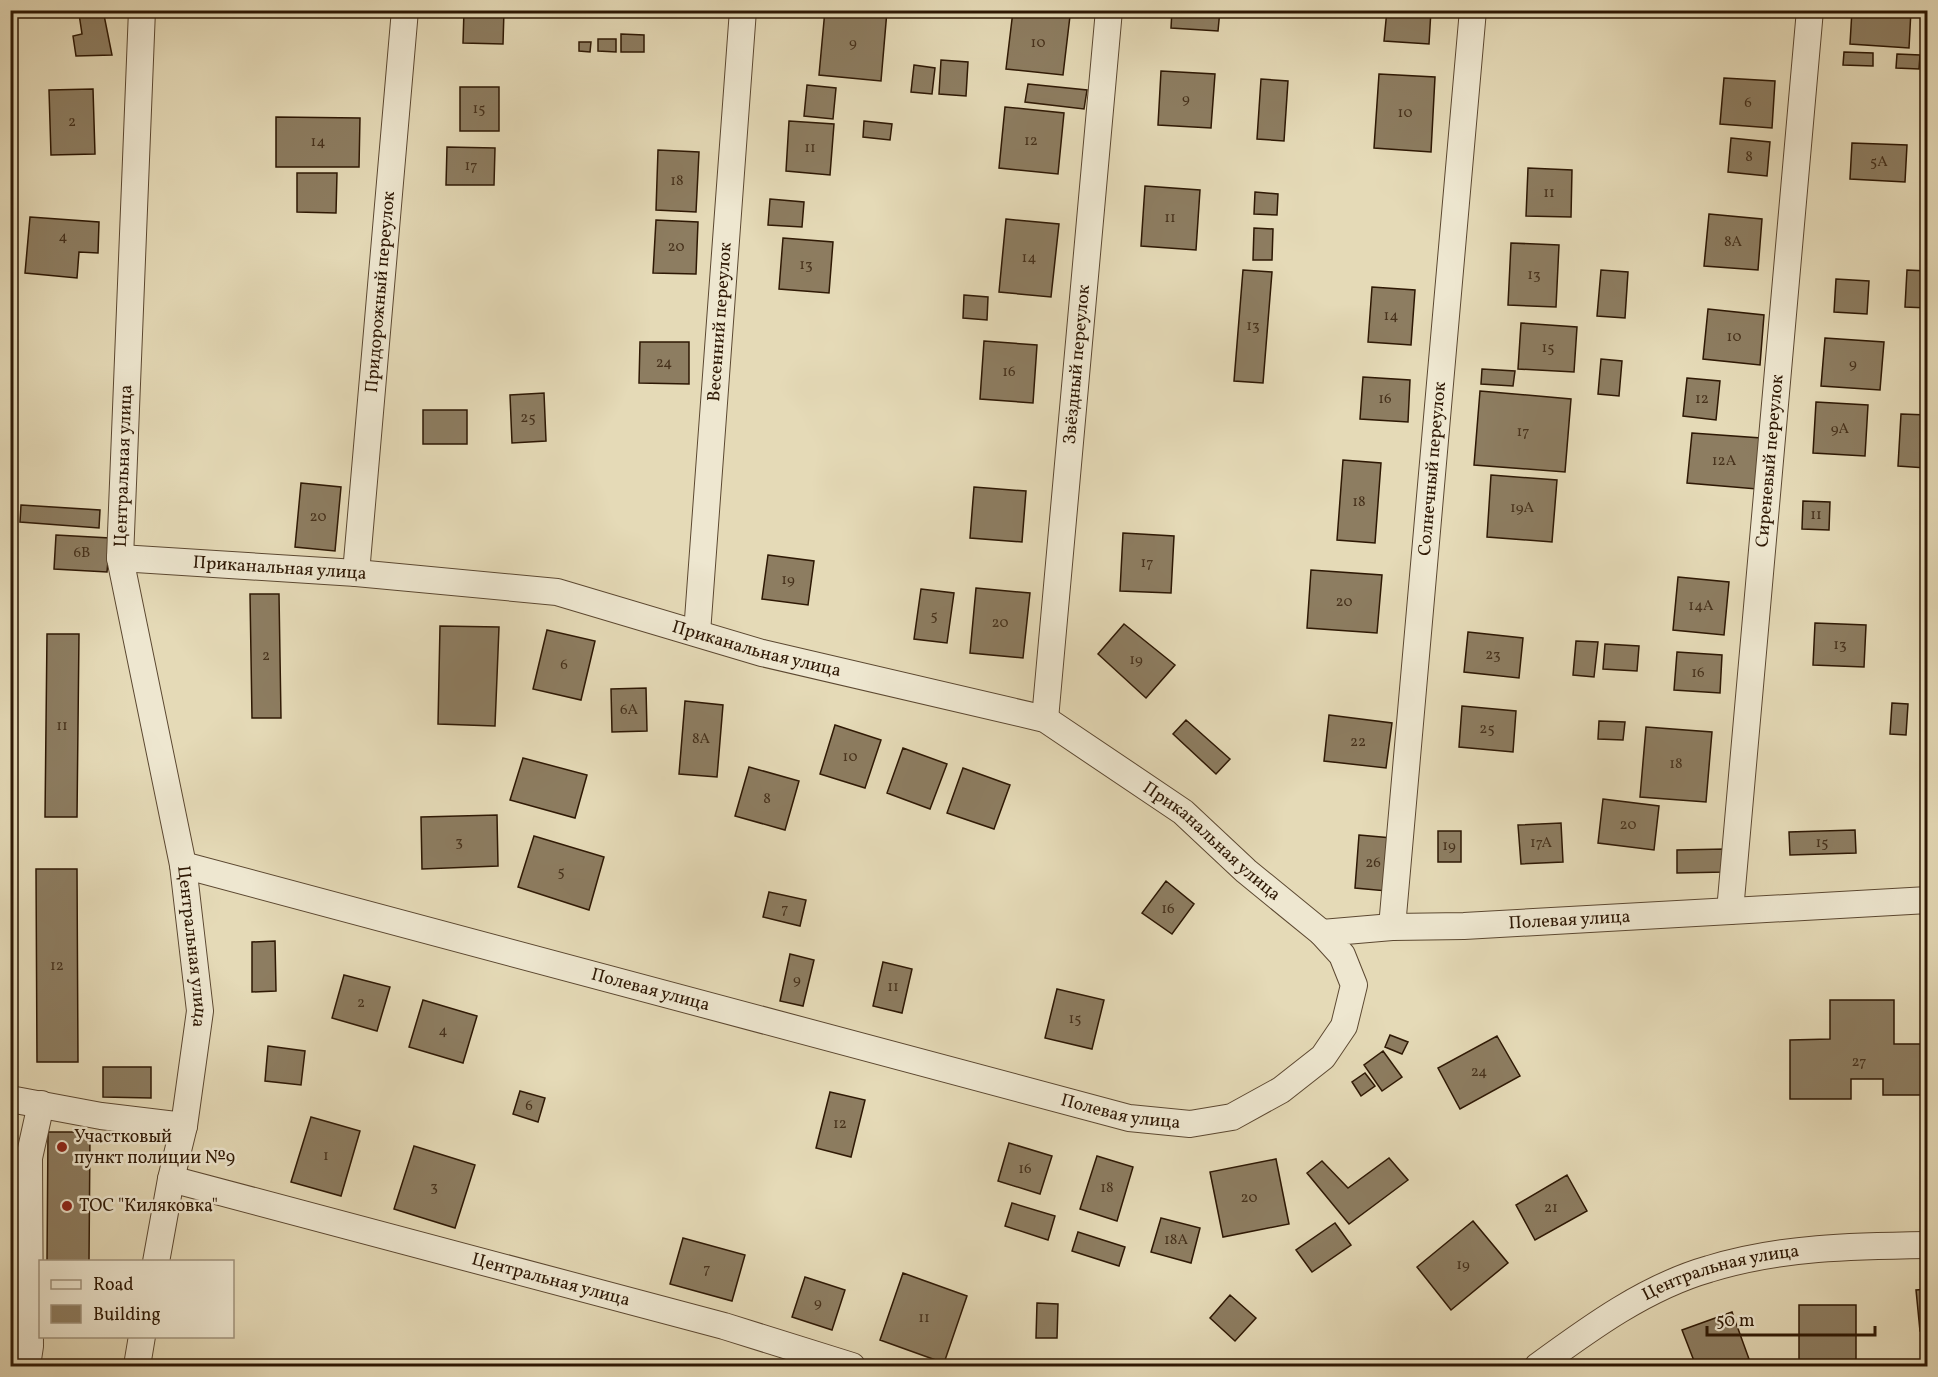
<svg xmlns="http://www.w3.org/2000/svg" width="1938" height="1377" viewBox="0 0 1938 1377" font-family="Vollkorn,serif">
<rect width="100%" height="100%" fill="#e5dab7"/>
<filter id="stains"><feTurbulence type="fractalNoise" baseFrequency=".00333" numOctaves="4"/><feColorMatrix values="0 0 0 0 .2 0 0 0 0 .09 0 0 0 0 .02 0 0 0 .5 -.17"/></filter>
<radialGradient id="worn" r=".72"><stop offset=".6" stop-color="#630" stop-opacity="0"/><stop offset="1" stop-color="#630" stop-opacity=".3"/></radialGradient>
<!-- building -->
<path fill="#8d7d61" stroke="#2e1804" stroke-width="1.5" d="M75 10H103L112 55 76 56 73 36 82 34 79 14Z
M464 10H504L503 44 463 43Z
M825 10 887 11 881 81 819 75Z
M1172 10H1220L1218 31 1171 28Z
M1387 10H1431L1429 44 1384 41Z
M1852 10H1911L1909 48 1850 44Z
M1013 11 1070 16 1063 75 1006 69Z
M621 34 644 35V52H621Z
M598 39H616V52L598 51Z
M579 42H591L590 52 579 51Z
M1844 52 1873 53V66L1843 65Z
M1897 54 1920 55 1919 69 1896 68Z
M941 60 968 62 966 96 939 94Z
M914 65 935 68 932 94 911 92Z
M1161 71 1215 74 1211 128 1158 125Z
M1379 74 1435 77 1431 152 1374 148Z
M1724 78 1775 81 1772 128 1720 124Z
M1261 79 1288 81 1284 141 1257 139Z
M1028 84 1087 90 1084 109 1025 102Z
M807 85 836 88 833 119 804 116Z
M460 87H499V131H460Z
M93 89 95 154 51 155 49 90Z
M1005 107 1064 113 1058 174 999 168Z
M276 117 360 118 359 167H276Z
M789 121 834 124 830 175 786 171Z
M864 121 892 124 890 140 863 137Z
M1731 138 1770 142 1767 176 1728 172Z
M1852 143 1907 145 1905 182 1850 179Z
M447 147 495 148 494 185H446Z
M658 150 699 152 696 212 656 210Z
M1528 168 1572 170 1571 217 1526 216Z
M297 173H337L336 213 297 212Z
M1145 186 1200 190 1196 250 1141 246Z
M1255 192 1278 194 1277 215 1254 214Z
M770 199 804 202 802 227 768 225Z
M1709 214 1762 219 1758 270 1704 266Z
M30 217 99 222 98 253 79 252 77 278 25 273Z
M1006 219 1059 224 1051 297 999 292Z
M656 220 698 222 696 274 653 273Z
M1254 228 1273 229 1272 260H1253Z
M783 238 833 242 829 293 779 289Z
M1511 243 1559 245 1556 307 1508 305Z
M1243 270 1272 272 1263 383 1234 381Z
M1601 270 1628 272 1625 318 1597 316Z
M1907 270 1928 271V308L1905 307Z
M1836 279 1869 281 1867 314 1834 312Z
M1372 287 1415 290 1411 345 1368 342Z
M964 295 988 297 987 320 963 318Z
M1708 309 1764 315 1760 365 1703 359Z
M1521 323 1577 327 1574 372 1518 369Z
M1825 338 1884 342 1880 390 1821 386Z
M984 341 1037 345 1033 403 980 399Z
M640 342H689V384L639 383Z
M1601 359 1622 361 1619 396 1598 394Z
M1482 369 1515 371 1513 386 1481 384Z
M1363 377 1410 380 1408 422 1360 419Z
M1687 378 1720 381 1716 420 1683 416Z
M1480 391 1571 399 1565 472 1474 465Z
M544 393 546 441 512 443 510 395Z
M1816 402 1868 405 1865 456 1813 453Z
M423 410H467V444H423Z
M1901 414 1928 415 1926 468 1898 466Z
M1692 433 1761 438 1757 489 1687 483Z
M1343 460 1381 463 1375 543 1337 540Z
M1491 475 1557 480 1552 542 1487 537Z
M301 483 341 487 335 551 295 547Z
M974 487 1026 491 1022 542 970 538Z
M1803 501 1830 502 1829 530 1802 529Z
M21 505 100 510 99 528 20 522Z
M1123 533 1174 536 1171 593 1120 591Z
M56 535 110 538 107 572 54 569Z
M768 555 814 561 808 605 762 599Z
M1311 570 1382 575 1377 633 1307 628Z
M1678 577 1729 582 1724 635 1673 630Z
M976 588 1030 593 1023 658 970 653Z
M921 589 954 593 947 643 914 639Z
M250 594H279L281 718H252Z
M1815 623 1866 625 1864 667 1813 665Z
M1124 624 1175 665 1146 698 1098 654Z
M440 626 499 627 495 726 438 724Z
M547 630 595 641 581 700 533 689Z
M1468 632 1523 638 1519 678 1464 672Z
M47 634H79L77 817H45Z
M1576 641 1598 642 1594 677 1573 675Z
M1605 644 1639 646 1637 671 1603 669Z
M1677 652 1722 655 1720 693 1674 690Z
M646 688 647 731 612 732 611 689Z
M685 701 723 705 717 777 679 774Z
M1892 703 1908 704 1906 735 1890 734Z
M1462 706 1516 711 1513 752 1459 747Z
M1329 715 1392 723 1386 768 1324 761Z
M1186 720 1230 759 1216 774 1173 734Z
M1599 721 1625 722 1623 740 1598 739Z
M835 725 881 740 865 788 820 774Z
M1646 727 1712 732 1706 802 1640 797Z
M903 748 947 764 930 809 887 793Z
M523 758 587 775 575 818 510 800Z
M749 767 799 781 785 830 735 816Z
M963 768 1010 785 994 829 947 813Z
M1603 799 1659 806 1654 850 1598 843Z
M497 815 498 866 422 869 421 817Z
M1561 823 1563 862 1521 864 1518 825Z
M1855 830 1856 853 1790 855 1789 832Z
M1438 831H1461V862H1438Z
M1359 835 1392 838 1387 891 1355 888Z
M534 836 604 857 589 910 518 887Z
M1725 849V872L1677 873V850Z
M36 869H77L78 1062H37Z
M1166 881 1194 904 1172 934 1142 913Z
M769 892 806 900 800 926 763 917Z
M275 941 276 991 252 992V942Z
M790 954 814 960 803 1006 780 1001Z
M883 962 912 969 902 1013 873 1006Z
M344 975 390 987 377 1031 332 1018Z
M1057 989 1104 1000 1092 1049 1045 1038Z
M423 1000 477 1016 463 1063 409 1047Z
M1830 1000H1894V1044H1928V1095H1883V1079H1851V1099H1790V1040L1830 1039Z
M1390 1035 1408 1042 1402 1054 1385 1047Z
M1497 1036 1520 1076 1460 1109 1438 1068Z
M268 1046 305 1051 301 1085 265 1081Z
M1383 1051 1402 1077 1382 1091 1364 1065Z
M103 1067H151V1098L103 1097Z
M1365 1073 1375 1086 1361 1096 1352 1082Z
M520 1091 545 1098 538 1122 513 1114Z
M830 1092 865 1100 851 1157 816 1148Z
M311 1117 360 1131 341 1196 291 1182Z
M48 1132H90L89 1262H47Z
M1009 1143 1052 1156 1040 1194 998 1181Z
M414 1146 475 1165 455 1228 394 1209Z
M1097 1156 1133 1167 1117 1221 1080 1209Z
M1389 1158 1408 1180 1349 1224 1307 1173 1322 1161 1348 1188Z
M1276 1159 1289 1224 1223 1237 1210 1172Z
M1567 1175 1587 1211 1535 1240 1516 1205Z
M1012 1203 1055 1216 1048 1240 1005 1226Z
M1161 1218 1200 1228 1191 1263 1151 1252Z
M1473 1221 1508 1263 1451 1310 1417 1267Z
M1335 1223 1351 1245 1312 1272 1296 1250Z
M1078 1232 1125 1247 1119 1266 1072 1251Z
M683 1238 745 1255 732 1301 670 1284Z
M903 1273 967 1296 944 1363 880 1340Z
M805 1277 845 1290 832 1330 792 1317Z
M1928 1289V1331H1920L1916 1290Z
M1230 1295 1256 1318 1235 1341 1210 1318Z
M1037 1303 1058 1304 1057 1338H1036Z
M1799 1305H1856V1362H1799Z
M1732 1312 1749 1359 1728 1366H1696L1682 1330Z"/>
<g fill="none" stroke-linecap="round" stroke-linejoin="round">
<defs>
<g id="minor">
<path id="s1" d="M142 10 120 558 183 865 200 1011 184 1126 171 1179 156 1262"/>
<path id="s2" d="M120 558 356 573 557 592 762 653 1045 719 1183 812 1246 871 1322 933"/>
<path id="s3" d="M356 573 405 10"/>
<path id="s4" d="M697 633 743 10"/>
<path id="s5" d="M1045 719 1109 10"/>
<path id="s6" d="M183 865 1129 1118 1190 1124 1232 1117 1281 1090 1323 1057 1344 1026 1354 985 1342 955 1322 933 1392 927 1464 926 1928 900"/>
<path id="s7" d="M1730 911 1810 10"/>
<path id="s8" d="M1392 927 1473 10"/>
<path d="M10 1099 101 1116 184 1126"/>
<path id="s9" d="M171 1179 724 1326 852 1366"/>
<path d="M27 1366 30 1346 29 1158 41 1104"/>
<path d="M137 1366 142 1336"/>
<path id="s10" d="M1538 1366C1590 1328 1646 1287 1709 1269 1780 1247 1854 1246 1928 1245"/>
</g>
</defs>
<!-- minor casing -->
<use href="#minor" stroke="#5c4831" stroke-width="28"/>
<!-- minor -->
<use href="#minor" stroke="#eee7d0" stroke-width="26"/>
</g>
<!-- markers -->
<g fill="#8f2418" stroke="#eee7d0" stroke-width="2">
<circle cx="62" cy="1147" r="6"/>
<circle cx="67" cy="1206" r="6"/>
</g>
<g text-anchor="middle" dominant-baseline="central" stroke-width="5" stroke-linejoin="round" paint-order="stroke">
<!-- number labels -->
<g font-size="15" fill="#46311b">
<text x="853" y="43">9</text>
<text x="1038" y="43">10</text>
<text x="1186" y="99">9</text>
<text x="1748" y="103">6</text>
<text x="479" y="109">15</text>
<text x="1405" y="113">10</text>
<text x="72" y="122">2</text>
<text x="1031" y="141">12</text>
<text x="318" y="142">14</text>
<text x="810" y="148">11</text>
<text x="1749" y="157">8</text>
<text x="1879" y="162">5А</text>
<text x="471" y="166">17</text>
<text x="677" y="181">18</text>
<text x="1549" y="193">11</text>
<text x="1170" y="218">11</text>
<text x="63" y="237">4</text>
<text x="1733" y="242">8А</text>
<text x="676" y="247">20</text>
<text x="1029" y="258">14</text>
<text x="806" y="265">13</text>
<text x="1534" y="275">13</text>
<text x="1391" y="316">14</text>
<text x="1253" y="326">13</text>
<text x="1734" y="337">10</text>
<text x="1548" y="348">15</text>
<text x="664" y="363">24</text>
<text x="1853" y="364">9</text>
<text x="1009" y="372">16</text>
<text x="1385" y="399">16</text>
<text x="1702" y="399">12</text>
<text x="528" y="418">25</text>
<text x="1840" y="429">9А</text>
<text x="1523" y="432">17</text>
<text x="1724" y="461">12А</text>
<text x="1359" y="502">18</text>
<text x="1522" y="508">19А</text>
<text x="1816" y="515">11</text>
<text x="318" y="517">20</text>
<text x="82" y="553">6В</text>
<text x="1147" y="563">17</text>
<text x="788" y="580">19</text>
<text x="1344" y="602">20</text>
<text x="1701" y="606">14А</text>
<text x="934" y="616">5</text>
<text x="1000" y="623">20</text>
<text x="1840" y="645">13</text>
<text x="1493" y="655">23</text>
<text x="266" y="656">2</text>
<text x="1136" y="660">19</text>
<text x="564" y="665">6</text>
<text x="1698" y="673">16</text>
<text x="629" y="710">6А</text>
<text x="62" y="726">11</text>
<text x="1487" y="729">25</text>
<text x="701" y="739">8А</text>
<text x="1358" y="742">22</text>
<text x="850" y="757">10</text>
<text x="1676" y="764">18</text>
<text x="767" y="799">8</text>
<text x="1628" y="825">20</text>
<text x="459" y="842">3</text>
<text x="1541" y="843">17А</text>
<text x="1822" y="843">15</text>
<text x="1449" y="846">19</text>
<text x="1373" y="863">26</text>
<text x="561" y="872">5</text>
<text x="785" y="909">7</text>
<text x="1168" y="909">16</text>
<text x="57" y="966">12</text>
<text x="797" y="980">9</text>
<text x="893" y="987">11</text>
<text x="361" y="1003">2</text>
<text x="1075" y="1019">15</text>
<text x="443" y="1031">4</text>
<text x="1859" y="1062">27</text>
<text x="1479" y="1072">24</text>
<text x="529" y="1106">6</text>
<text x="840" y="1124">12</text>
<text x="326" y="1156">1</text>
<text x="1025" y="1169">16</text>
<text x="434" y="1187">3</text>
<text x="1107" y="1188">18</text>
<text x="1249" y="1198">20</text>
<text x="1551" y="1208">21</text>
<text x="1176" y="1240">18А</text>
<text x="1463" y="1265">19</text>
<text x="707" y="1269">7</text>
<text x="818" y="1303">9</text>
<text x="924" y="1318">11</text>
</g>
<!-- street labels -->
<g font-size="18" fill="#2e1804" stroke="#eee7d0">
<text stroke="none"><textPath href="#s3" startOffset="282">Придорожный переулок</textPath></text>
<text stroke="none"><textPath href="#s4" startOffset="312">Весенний переулок</textPath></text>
<text stroke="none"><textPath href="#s5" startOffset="356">Звёздный переулок</textPath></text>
<text stroke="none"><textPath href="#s7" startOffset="452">Сиреневый переулок</textPath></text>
<text transform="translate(124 466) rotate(-88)">Центральная улица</text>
<text stroke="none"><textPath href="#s8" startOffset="460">Солнечный переулок</textPath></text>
<text stroke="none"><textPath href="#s2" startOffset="160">Приканальная улица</textPath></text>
<text stroke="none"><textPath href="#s2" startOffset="646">Приканальная улица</textPath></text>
<text stroke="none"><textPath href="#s2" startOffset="1150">Приканальная улица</textPath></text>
<text stroke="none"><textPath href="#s6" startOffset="1582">Полевая улица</textPath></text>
<text stroke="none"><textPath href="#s1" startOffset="944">Центральная улица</textPath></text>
<text stroke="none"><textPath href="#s6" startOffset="484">Полевая улица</textPath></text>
<text stroke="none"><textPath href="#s6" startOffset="970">Полевая улица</textPath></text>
<text stroke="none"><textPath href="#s10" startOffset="208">Центральная улица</textPath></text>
<text stroke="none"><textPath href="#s9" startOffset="393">Центральная улица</textPath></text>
</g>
<!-- poi labels -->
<g font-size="18" fill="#2e1804" stroke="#eee7d0" text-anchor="start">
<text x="74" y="1137">Участковый<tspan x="74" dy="21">пункт полиции №9</tspan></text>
<text x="79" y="1206">ТОС "Киляковка"</text>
</g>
</g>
<!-- margin -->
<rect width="1938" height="1377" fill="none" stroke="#e5dab7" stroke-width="36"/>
<rect x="12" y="12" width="1914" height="1353" fill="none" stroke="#2e1804" stroke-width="3"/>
<rect x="18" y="18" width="1902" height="1341" fill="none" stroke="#2e1804" stroke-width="1.5"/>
<!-- legend -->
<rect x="39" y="1260" width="195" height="78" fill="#eee7d0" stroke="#a1947e" stroke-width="1.5"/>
<rect x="51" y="1280" width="30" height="9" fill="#eee7d0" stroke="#a1947e" stroke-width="1.5"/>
<text x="93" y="1290" font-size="18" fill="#2e1804">Road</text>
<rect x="51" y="1305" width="30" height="18" fill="#8d7d61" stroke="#a1947e" stroke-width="1.5"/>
<text x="93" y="1320" font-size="18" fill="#2e1804">Building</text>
<!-- scale -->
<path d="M1707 1326v9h168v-9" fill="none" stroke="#2e1804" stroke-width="3"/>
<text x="1716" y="1326" font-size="18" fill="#2e1804" stroke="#eee7d0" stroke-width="4.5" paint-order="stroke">50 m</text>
<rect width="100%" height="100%" filter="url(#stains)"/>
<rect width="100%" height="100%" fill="url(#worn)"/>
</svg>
